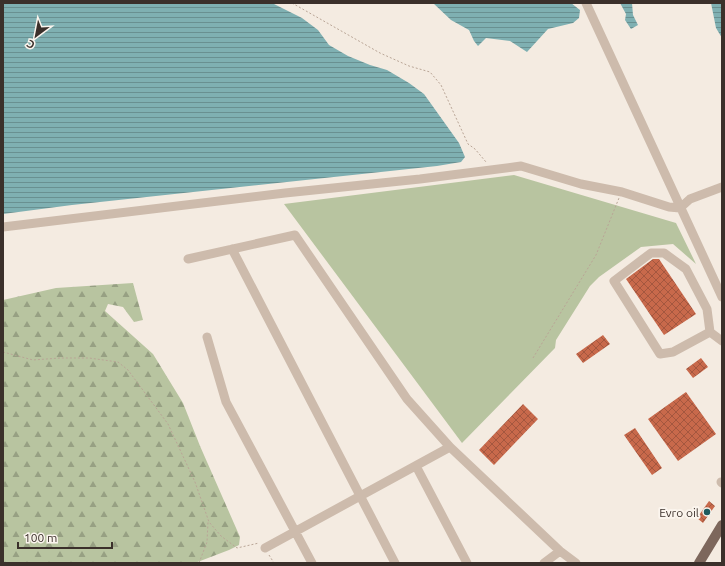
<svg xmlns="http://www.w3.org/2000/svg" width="725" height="566" viewBox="0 0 725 566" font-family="Ubuntu,sans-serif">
<defs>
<pattern id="forest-firs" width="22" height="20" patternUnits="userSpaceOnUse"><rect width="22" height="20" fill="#b8c4a0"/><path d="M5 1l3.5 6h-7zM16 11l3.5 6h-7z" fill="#97a083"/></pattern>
<pattern id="water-rules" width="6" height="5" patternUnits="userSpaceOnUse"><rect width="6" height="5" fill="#7fb0b2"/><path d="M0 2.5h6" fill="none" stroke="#699091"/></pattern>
<pattern id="building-cross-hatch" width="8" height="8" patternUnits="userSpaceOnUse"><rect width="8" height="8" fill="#c8694b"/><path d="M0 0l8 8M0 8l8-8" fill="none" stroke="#a4573f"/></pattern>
</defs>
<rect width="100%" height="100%" fill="#f4ebe1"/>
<!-- green -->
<path fill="#b8c4a0" d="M514 175 676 223 696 264 673 244 641 247 599 277 590 286 556 340 555 348 462 443 284 204Z"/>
<!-- forest -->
<path fill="url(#forest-firs)" d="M133 283 143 320 134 322 123 307 108 304 105 311 153 354 183 403 200 446 240 537 239 545 229 550 195 563H3V300L56 288Z"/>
<!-- water -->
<path fill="url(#water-rules)" d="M3 3H272L302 18 318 30 329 45 348 56 370 65 387 70 409 83 424 94 459 143 465 157 461 162 437 166 72 205 3 214Z
M433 3H571L580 10 579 18 573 23 548 29 527 52 510 41 486 38 478 46 474 41 469 30 451 20Z
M620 3H632L633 15 638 25 631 29 625 20 626 14Z
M711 3H722V38L716 28Z"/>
<!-- building -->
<path fill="url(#building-cross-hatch)" d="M653 259H659L696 314 664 335 626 279Z
M603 335 610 344 583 363 576 354Z
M701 358 708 367 693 378 686 369Z
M686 392 716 434 678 461 648 419Z
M523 404 538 419 494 465 479 450Z
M635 428 662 468 652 475 624 435Z
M709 501 715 506 703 523 697 518Z"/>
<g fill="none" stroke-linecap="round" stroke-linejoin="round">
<!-- path -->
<path stroke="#b9a596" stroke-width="1" stroke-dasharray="2 2" stroke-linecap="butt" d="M292 3 380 53 409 66 430 72 441 85 468 144 475 149 486 162
M3 352 33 360 60 358H89L118 362 128 370 168 424 195 482 209 522 221 536 237 548 259 543
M533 358 596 255 619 198
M269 555 274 563
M199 563 207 542 208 522"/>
<!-- minor -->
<path stroke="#cdbbac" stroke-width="9" d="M586 3 722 297
M680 208 690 199 722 187
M3 227 285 193 420 179 521 166 581 184 622 192 669 207 680 208
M232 249 395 563
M188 259 295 235 407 399 450 447 560 551 576 563
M710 332 673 352 660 354 614 281 651 253H664L686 269 707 309 710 332 722 341
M207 337 226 402 312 563
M416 466 467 563
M721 482 722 483
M265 548 450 447
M544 563 560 551"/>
<!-- major -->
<path stroke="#7d675c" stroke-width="10" d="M699 563 722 525"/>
</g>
<!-- markers -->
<circle fill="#1f5a5e" stroke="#fbf5ee" stroke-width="1.5" cx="707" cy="512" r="4"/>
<g text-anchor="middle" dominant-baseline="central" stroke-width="4" stroke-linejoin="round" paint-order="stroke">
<!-- poi labels -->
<g font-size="12" fill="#3b302b" stroke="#fbf5ee" text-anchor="end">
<text x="699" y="512">Evro oil</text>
</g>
</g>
<!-- border -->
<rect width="725" height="566" fill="none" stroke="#3b302b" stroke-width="8"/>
<!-- north arrow -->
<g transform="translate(36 36) rotate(212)" stroke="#fbf5ee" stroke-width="3" paint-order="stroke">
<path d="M0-3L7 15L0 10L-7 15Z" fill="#3b302b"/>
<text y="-6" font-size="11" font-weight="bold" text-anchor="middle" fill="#3b302b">С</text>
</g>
<!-- scale -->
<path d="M18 542v6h94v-6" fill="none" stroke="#3b302b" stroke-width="2"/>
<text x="24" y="542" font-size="12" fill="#3b302b" stroke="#fbf5ee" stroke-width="3" paint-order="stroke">100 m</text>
</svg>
